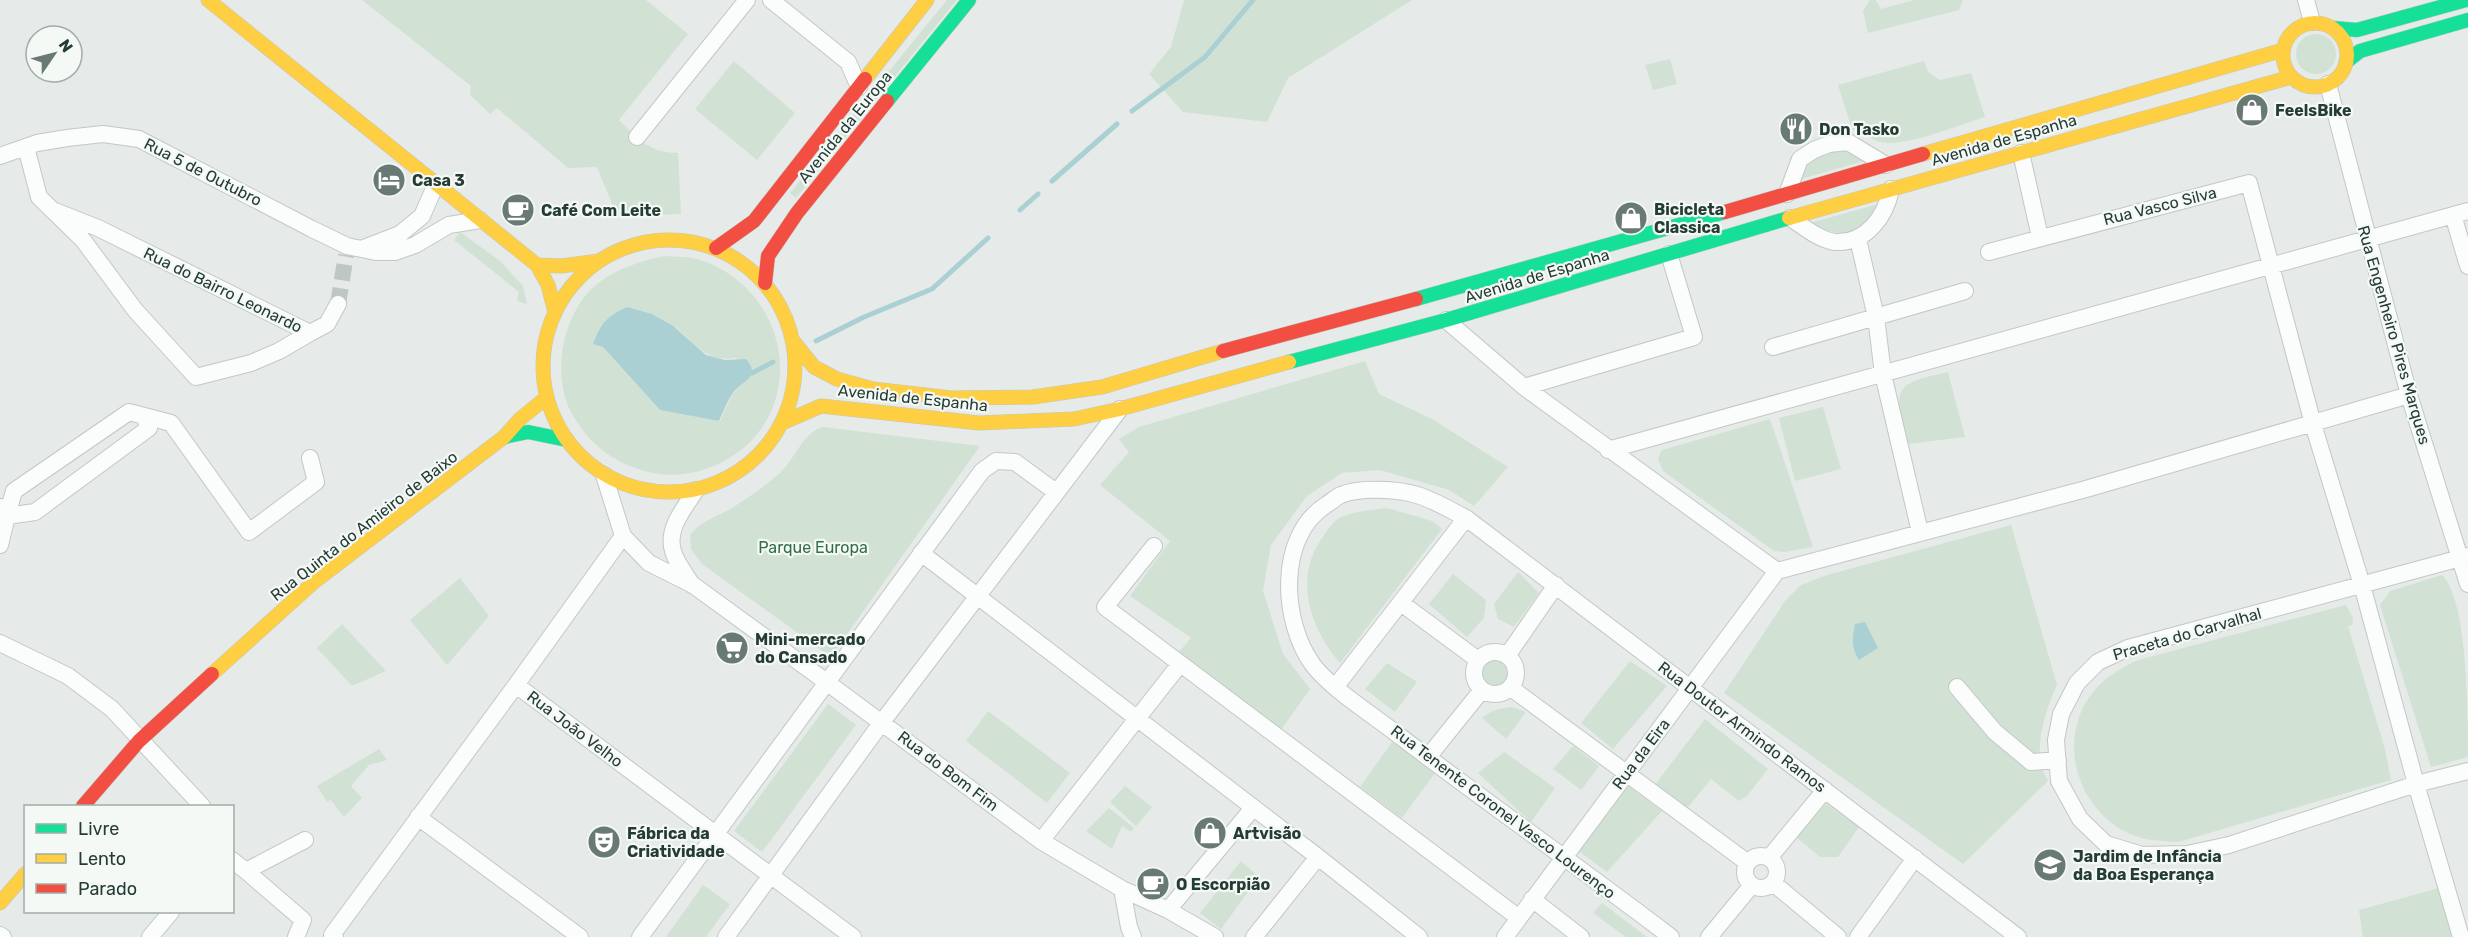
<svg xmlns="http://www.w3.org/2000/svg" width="2468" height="937" viewBox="0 0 2468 937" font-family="Rubik,sans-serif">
<rect width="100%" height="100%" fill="#e6eae8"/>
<!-- green -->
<path fill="#d1e2d5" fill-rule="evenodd" d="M362 0H646L688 34 619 120C638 139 650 153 678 153L681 214 617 216 597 167 568 168 497 108 490 114 470 95 471 86Z
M947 0H957L796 198 790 193Z
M1184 0H1412L1288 78 1267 122 1183 112 1149 74 1171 47Z
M1870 0H1876L1881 9 1914 0H1963L1959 10 1868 33 1863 11Z
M2296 54a20 20 0 1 1 40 0a20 20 0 1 1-40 0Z
M1670 59 1677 84 1653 90 1645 65Z
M734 61 795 113 757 160 695 109Z
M1924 61 1928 72 1940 80 1971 73 1985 117C1961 124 1904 148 1881 142 1873 141 1862 132 1852 129L1838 85Z
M1841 149 1867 160 1798 180C1810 158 1817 155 1841 149Z
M1878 204C1862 238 1841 239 1810 223Z
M460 232 500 261 523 286 527 304 517 301 519 292 454 240Z
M664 256C675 257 689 256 700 260 759 278 795 344 774 404 755 458 691 488 638 469 608 459 586 440 571 412 550 372 564 307 601 281 621 267 641 261 664 256ZM652 314C659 318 667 321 673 326 695 342 705 363 736 358L747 381 733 392 720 421 660 410 603 347Z
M1365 361 1379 394 1434 420 1508 467 1474 506 1449 490 1380 470 1342 473 1307 496 1271 545 1263 591 1283 654 1310 689 1276 737 1179 652 1191 638 1130 596 1170 541 1100 485 1129 452 1119 439 1139 427Z
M1948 372 1965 437 1907 444C1904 428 1891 396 1907 385 1917 378 1936 375 1948 372Z
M1823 407 1841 469 1795 481 1779 418Z
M1770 419 1813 547 1784 552 1774 551 1663 471 1658 459 1662 450Z
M823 427 980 446 831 657 702 564 691 549 690 535C703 519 718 517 735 506 751 496 766 485 780 473 795 459 803 432 823 427Z
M1387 508 1432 521 1442 529 1340 663C1311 629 1294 581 1320 541 1325 534 1331 524 1338 519 1351 511 1372 510 1387 508Z
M2011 525 2057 685C2047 706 2036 740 2041 763 2042 769 2045 776 2048 781L1963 864 1724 693 1785 601 1801 585 1827 575Z
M1518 572 1539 593 1514 627 1498 619 1494 604Z
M1453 574 1486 600 1484 618 1467 637 1429 604Z
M2442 575C2468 600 2468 715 2468 757L2431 767 2380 605 2390 591Z
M460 578 489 616 447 665 410 620Z
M2346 605 2353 618 2352 625 2348 626 2385 749 2391 780 2178 842C2166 841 2152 841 2141 838 2080 820 2053 742 2093 692 2105 677 2121 668 2138 660Z
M342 624 386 671 352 686 317 648Z
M1630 661 1667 686 1613 749 1581 723Z
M1482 674a13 13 0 1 1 26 0a13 13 0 1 1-26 0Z
M1387 663 1417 682 1395 712 1365 689Z
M828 704 856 725 762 852 734 831Z
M1512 707 1526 712 1506 739 1482 718C1491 710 1501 708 1512 707Z
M988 711 1070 773 1047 803 966 741Z
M1705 719 1768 769 1747 796 1739 801 1711 779 1685 811 1654 786Z
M1392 742 1435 773 1402 818 1360 787Z
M1573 746 1599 766 1581 790 1553 769Z
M379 749 387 760 369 765 351 786 362 798 344 817 330 799 328 803 317 786Z
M1504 752 1555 788 1531 822 1478 773Z
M1125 786 1152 807 1136 826 1110 802Z
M1628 786 1662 811 1607 872 1577 850Z
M1826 804 1859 827 1838 857H1820L1796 837Z
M1109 808 1134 828 1131 832 1122 826 1112 849 1086 831Z
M1241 861 1259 877 1221 929 1200 913Z
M703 885 730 904 706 937H666Z
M2439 888 2453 937H2363L2359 910Z
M1602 903 1647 937H1626L1593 913Z"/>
<!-- water -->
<path fill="#abd0d4" d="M627 307 652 314 672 325 706 355 725 360 746 359C763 378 740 382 732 394 727 402 723 412 719 421L660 410 603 347 593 344C602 322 605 318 627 307Z
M1865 622 1878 648 1859 660C1851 648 1852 638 1855 624Z"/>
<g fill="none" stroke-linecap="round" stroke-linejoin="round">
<!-- stream -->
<path stroke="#abd0d4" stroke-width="5" d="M1132 111 1205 57 1253 0
M1052 181 1117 124
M1020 210 1038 194
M816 341 864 317 932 289 988 238
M752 373 773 362"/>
<!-- street-tunnel -->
<path stroke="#bfc7c4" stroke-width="16" stroke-dasharray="16 8" stroke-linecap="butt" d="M338 304 346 255"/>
<defs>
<path id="street" d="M771 0 848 62 859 87
M2306 0 2312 22
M2328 84 2409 395 2468 584
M637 137 747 0
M26 147 39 197 83 240 135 310 196 377 251 363 279 351 310 333 98 228 55 211
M2021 153 2040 237
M0 156 37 143 67 138 103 134 139 139 312 229 347 246 376 252H395L415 245 449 225 480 220
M1787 194 1800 159 1814 150 1829 144 1848 142 1886 165
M2453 215 2468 266
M1790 218C1803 226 1819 240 1835 242 1866 244 1886 216 1891 189
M1858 239 1876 317 1883 374 1920 532
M364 248 400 234 422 216 436 184
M1989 252 2249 183 2313 424 2362 585 2416 784 2461 937
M1669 254 1694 337 1524 387 1777 571 2086 489 2409 395
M1446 320 1524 387
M310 333 327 324 338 304
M1773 347 1965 291
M144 417 149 428 35 512 7 516 14 491 129 412 171 423 249 532 316 482 310 458
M1608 450 2468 211
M604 475 623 536 649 563 693 585 821 678 1041 841 1122 889 1168 910 1215 937
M0 545 7 516 1 507
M1154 546 1105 607 1519 918
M921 553 1318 857 1419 937
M2468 556 2128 648 2098 662 2077 683 2061 714 2056 740 2059 781 2080 819 2106 844 2142 855 2187 854 2229 845 2416 784 2468 771
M692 585C686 574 676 563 673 551 666 529 685 507 696 490
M1401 603 1478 660
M0 643 68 676 112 709 202 806
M1474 673a21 21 0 1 1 42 0a21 21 0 1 1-42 0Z
M1507 656 1556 585
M516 685 623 536
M1336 686 1466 518
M1957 687 1995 732 2031 762 2058 760
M1511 688 1748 863
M1428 757 1482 690
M418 817 580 937
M1041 841 1180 664
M1745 872a16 16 0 1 1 32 0a16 16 0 1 1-32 0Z
M1769 858 1825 790
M232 860 246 871 305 840
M246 871 303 920 296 937
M1773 883 1838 937
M1122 889 1129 927 1133 937
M1532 899 1581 937
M1168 910 1253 808
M0 935 3 937
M150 937 171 912
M335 937 332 935 516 685 853 937
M640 937 982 471 996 461 1015 462 1056 492
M726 937 882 722 1120 409
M1254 937 1318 857
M1505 937 1777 571
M1671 937C1582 869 1490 805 1401 737 1376 717 1332 690 1313 665 1282 623 1276 537 1326 505 1331 502 1336 497 1341 495 1359 487 1398 489 1417 495 1434 500 1450 510 1466 518L2018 937
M1709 937 1752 885
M1858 937 1915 858"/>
<path id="fast" d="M2333 28 2357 30 2466 0
M2346 62 2360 51 2468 20
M887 101 969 0
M1416 299 1725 212
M1289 362 1446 320 1789 218
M504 437 528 432 567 440"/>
<path id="slow" d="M208 0 537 265 548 285 555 312
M2283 55a32 32 0 1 1 64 0a32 32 0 1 1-64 0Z
M865 79 927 0
M1923 154 2283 50
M1789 218 2291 77
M543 366a126 126 0 1 1 252 0a126 126 0 1 1-252 0Z
M537 265 561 266 599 261
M794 342 814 367 837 379 873 389 951 398 1033 397 1102 387 1223 351
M784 422 821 406 979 423 1074 419 1120 409 1289 362
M212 674 314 582 504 437 520 419 547 397
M0 903 26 873"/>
<path id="jam" d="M1725 212 1923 154
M716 248 754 221 865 79
M765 283 768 256 797 213 887 101
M1223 351 1416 299
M83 806 139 741 212 674"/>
</defs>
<!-- street casing -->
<use href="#street" stroke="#c3c7c5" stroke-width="18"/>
<!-- fast casing -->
<use href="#fast" stroke="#c2c8c5" stroke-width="15"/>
<!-- slow casing -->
<use href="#slow" stroke="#c2c8c5" stroke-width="15"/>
<!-- jam casing -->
<use href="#jam" stroke="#c2c8c5" stroke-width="15"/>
<!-- street -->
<use href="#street" stroke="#fbfcfc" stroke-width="16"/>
<!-- fast -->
<use href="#fast" stroke="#16e098" stroke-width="14"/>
<!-- slow -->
<use href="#slow" stroke="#ffcf43" stroke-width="14"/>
<!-- jam -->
<use href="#jam" stroke="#f24e42" stroke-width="14"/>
</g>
<!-- icons -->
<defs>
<symbol id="shop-disc" viewBox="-11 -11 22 22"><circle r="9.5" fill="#697973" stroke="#f4f9f6"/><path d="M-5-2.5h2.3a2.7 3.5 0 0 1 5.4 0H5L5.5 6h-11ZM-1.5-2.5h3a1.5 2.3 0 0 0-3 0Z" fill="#fff"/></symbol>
<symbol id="restaurant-disc" viewBox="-11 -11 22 22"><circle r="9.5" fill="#697973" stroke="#f4f9f6"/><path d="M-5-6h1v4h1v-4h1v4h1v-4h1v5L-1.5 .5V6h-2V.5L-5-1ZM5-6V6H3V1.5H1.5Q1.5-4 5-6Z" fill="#fff"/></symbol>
<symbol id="hotel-disc" viewBox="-11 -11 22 22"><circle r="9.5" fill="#697973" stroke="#f4f9f6"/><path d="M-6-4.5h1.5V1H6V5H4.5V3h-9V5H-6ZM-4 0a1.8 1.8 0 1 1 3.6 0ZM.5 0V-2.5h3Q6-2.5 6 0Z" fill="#fff"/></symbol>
<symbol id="cafe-disc" viewBox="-11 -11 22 22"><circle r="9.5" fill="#697973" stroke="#f4f9f6"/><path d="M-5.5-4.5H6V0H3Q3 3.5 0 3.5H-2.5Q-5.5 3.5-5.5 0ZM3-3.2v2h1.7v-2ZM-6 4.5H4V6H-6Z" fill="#fff"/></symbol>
<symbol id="supermarket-disc" viewBox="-11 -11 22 22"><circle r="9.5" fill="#697973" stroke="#f4f9f6"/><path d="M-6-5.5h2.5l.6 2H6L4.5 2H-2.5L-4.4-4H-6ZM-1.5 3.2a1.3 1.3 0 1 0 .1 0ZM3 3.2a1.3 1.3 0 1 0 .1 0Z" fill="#fff"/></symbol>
<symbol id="theatre-disc" viewBox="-11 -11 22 22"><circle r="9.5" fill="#697973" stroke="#f4f9f6"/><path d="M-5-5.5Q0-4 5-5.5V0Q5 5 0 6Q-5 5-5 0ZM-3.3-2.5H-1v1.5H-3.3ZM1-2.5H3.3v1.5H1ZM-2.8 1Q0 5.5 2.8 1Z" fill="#fff"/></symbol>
<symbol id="school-disc" viewBox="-11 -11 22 22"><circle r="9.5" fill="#697973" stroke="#f4f9f6"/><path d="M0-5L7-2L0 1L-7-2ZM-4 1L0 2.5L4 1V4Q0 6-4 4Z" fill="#fff"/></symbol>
</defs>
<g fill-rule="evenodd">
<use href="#shop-disc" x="2233" y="91" width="38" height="38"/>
<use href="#restaurant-disc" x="1777" y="110" width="38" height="38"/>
<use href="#hotel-disc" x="370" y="161" width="38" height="38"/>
<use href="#cafe-disc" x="499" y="191" width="38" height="38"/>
<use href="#shop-disc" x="1612" y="199" width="38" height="38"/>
<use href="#supermarket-disc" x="713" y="629" width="38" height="38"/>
<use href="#shop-disc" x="1191" y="814" width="38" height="38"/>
<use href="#theatre-disc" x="585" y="823" width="38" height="38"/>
<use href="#school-disc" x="2031" y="846" width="38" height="38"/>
<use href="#cafe-disc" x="1134" y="865" width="38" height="38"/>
</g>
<g text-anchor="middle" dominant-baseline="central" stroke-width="4.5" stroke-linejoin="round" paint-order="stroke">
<!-- poi labels -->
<g font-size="16" font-weight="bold" fill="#253c34" stroke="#f4f9f6" text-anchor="start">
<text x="2275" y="110">FeelsBike</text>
<text x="1819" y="129">Don Tasko</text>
<text x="412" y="180">Casa 3</text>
<text x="1654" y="209">Bicicleta<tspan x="1654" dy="18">Classica</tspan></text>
<text x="541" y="210">Café Com Leite</text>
<text x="755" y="639">Mini-mercado<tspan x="755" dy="18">do Cansado</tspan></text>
<text x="627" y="833">Fábrica da<tspan x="627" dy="18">Criatividade</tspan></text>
<text x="1233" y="833">Artvisão</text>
<text x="2073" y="856">Jardim de Infância<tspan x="2073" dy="18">da Boa Esperança</tspan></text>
<text x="1176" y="884">O Escorpião</text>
</g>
<!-- street labels -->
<g font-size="16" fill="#253c34" stroke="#f4f9f6">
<text transform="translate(845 127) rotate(-51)">Avenida da Europa</text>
<text transform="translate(2004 140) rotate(-16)">Avenida de Espanha</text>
<text transform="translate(203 172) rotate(27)">Rua 5 de Outubro</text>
<text transform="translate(2160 206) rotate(-14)">Rua Vasco Silva</text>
<text transform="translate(1537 276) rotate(-17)">Avenida de Espanha</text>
<text transform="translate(223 290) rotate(26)">Rua do Bairro Leonardo</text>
<text transform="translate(2394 335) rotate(74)">Rua Engenheiro Pires Marques</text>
<text transform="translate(913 398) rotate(6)">Avenida de Espanha</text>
<text transform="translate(364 526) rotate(-38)">Rua Quinta do Amieiro de Baixo</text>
<text transform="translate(2187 634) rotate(-16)">Praceta do Carvalhal</text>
<text transform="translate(1742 727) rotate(37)">Rua Doutor Armindo Ramos</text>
<text transform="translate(575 729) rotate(37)">Rua João Velho</text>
<text transform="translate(1641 754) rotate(-53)">Rua da Eira</text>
<text transform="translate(948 771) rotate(37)">Rua do Bom Fim</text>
<text transform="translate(1503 812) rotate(37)">Rua Tenente Coronel Vasco Lourenço</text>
</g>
<!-- park labels -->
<g font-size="16" fill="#346e47" stroke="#f4f9f6">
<text x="813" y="547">Parque Europa</text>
</g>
</g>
<!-- legend -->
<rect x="24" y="805" width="210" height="108" fill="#f4f9f6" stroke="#a1ada8" stroke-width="1.5"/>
<rect x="36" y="824" width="30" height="9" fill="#16e098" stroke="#a1ada8" stroke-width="1.5"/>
<text x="78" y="835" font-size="18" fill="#253c34">Livre</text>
<rect x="36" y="854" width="30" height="9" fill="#ffcf43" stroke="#a1ada8" stroke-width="1.5"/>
<text x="78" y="865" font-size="18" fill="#253c34">Lento</text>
<rect x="36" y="884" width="30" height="9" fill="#f24e42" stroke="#a1ada8" stroke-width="1.5"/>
<text x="78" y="895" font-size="18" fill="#253c34">Parado</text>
<!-- north arrow -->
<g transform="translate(54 54) rotate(55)"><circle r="28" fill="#f4f9f6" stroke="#a1ada8" stroke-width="1.5"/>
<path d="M0-4.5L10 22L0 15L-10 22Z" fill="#697973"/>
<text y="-9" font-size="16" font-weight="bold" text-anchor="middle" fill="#253c34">N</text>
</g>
</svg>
